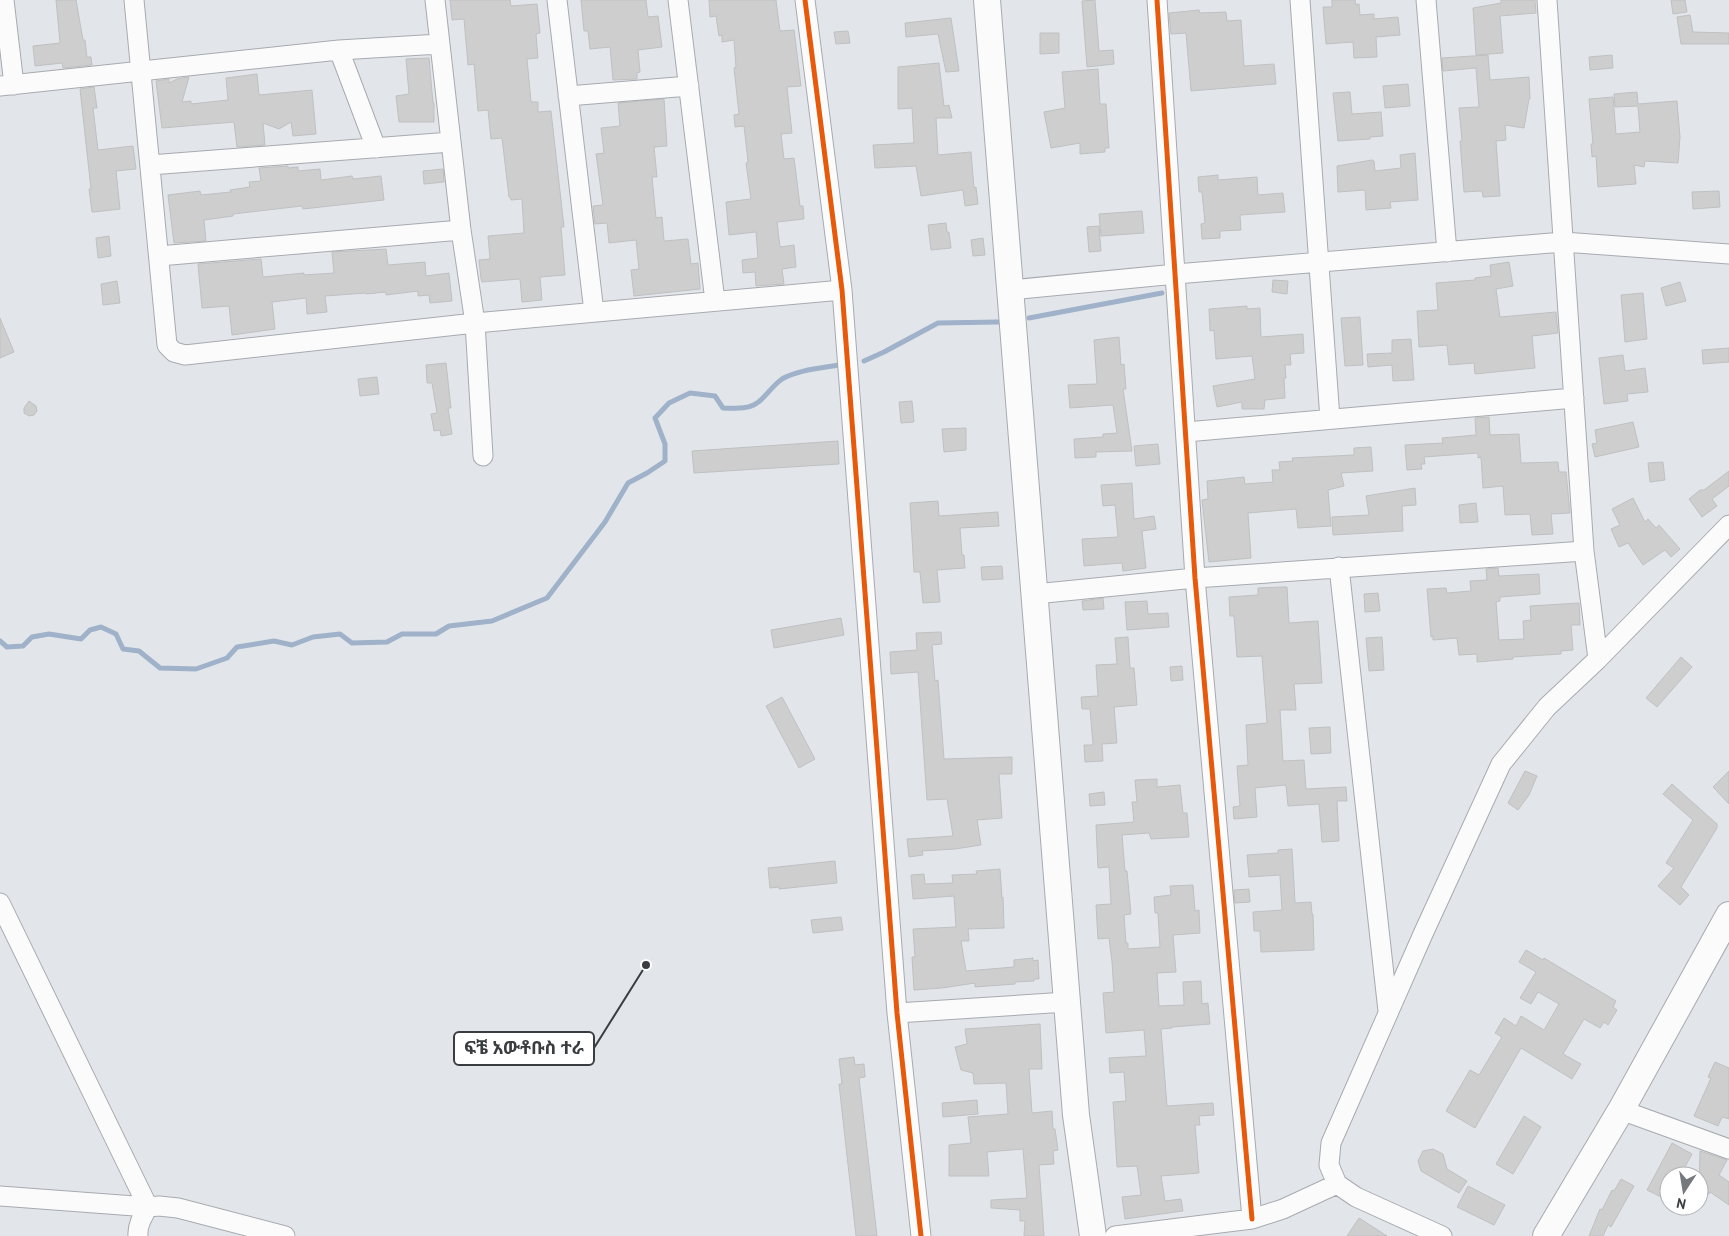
<svg xmlns="http://www.w3.org/2000/svg" width="1729" height="1236" viewBox="0 0 1729 1236" font-family="'PT Sans','Noto Sans Ethiopic',sans-serif">
<rect width="100%" height="100%" fill="#e2e6eb"/>
<g fill="none" stroke-linecap="round" stroke-linejoin="round">
<!-- stream -->
<path stroke="#9fb2c9" stroke-width="5" d="M1029 318 1162 293
M864 361 884 352 938 323 998 322
M0 641 7 647 23 646 32 637 49 634 81 639 90 630 101 627 116 634 123 649 139 651 160 668 196 669 227 658 237 647 274 641 292 645 313 637 340 634 352 643 387 642 402 634H436L449 626 492 621 547 598 605 522 628 483 647 473 665 461V444L655 418 669 403 690 393 715 396 723 408C734 408 747 410 757 403 765 398 772 386 782 379 797 370 822 368 839 365"/>
</g>
<!-- building -->
<path fill="#cececf" stroke="#bfc0c0" d="M56 0H76L83 40H85L87 57H91L92 65 63 68 62 63 35 66 33 46 60 43Z
M450 0H510L511 6 537 4 540 33 536 34 538 58 527 59 531 102H538V112L551 111 564 227H561L565 275 540 277 542 300 522 302 520 279 482 282 481 279 479 260 490 259 488 236 524 233 522 199 511 200 510 197H509L502 138 491 139 488 110 478 111 474 64 468 65 464 19 452 20Z
M581 0H646L648 17 658 16 662 47 638 50 640 72 637 73V79L613 80 610 47 590 49 588 31H584Z
M709 0H776L780 31 794 30 801 86 787 87 792 133 781 134 784 159 794 158 800 206H803L804 219 777 222 780 247 794 245 796 267 782 269 784 284 756 286 755 272 743 273 742 260 758 258 756 232 729 235 726 202 751 199 746 163 748 162 744 126 735 127 734 115 739 114 734 68 736 67 734 40 722 42V35L719 36 716 16 710 17Z
M1095 0 1099 51 1113 50 1114 64 1087 67 1082 1Z
M1332 0H1355L1356 5 1359 4 1360 15 1374 14V19L1398 17 1400 35 1376 37 1377 57 1354 58 1353 42 1326 44 1323 7H1332Z
M1501 0H1535L1536 13 1500 16 1503 53 1476 55 1473 8 1501 3Z
M1671 0H1685L1687 12 1673 14Z
M1199 10 1200 13 1226 12 1227 21 1241 20 1244 66 1274 64 1276 84 1191 91 1186 33 1171 34 1169 13Z
M1690 15 1693 32 1729 33V44H1681L1677 17Z
M951 18 959 71 946 72 938 34 906 37 905 23Z
M848 31 850 43 836 44 834 32Z
M1040 33H1059V53L1040 54Z
M1488 55 1490 80 1529 77 1530 99H1529L1524 128 1505 125 1506 140 1496 141 1500 196 1483 197 1482 191 1464 192 1460 141H1462L1459 108 1479 107 1476 68 1443 71 1442 58Z
M1612 55 1613 68 1590 70 1589 57Z
M429 58 433 103H434V122H399L396 96 409 94 406 59Z
M939 63 944 106 949 105 952 118H936L938 155 971 152 974 188 976 187 978 204 965 206 963 190 921 196 916 166 875 168 873 145 914 143 912 108 898 109V67Z
M1098 69 1100 104H1106L1109 148H1105V152L1080 154V143L1051 148 1044 112 1065 108 1062 72Z
M257 74 259 95 312 90 316 134 293 136 291 122 279 129 263 123 265 145 237 147 234 122 162 128 156 81 169 79V83L177 79 189 77 182 102 191 101V104L228 100 226 78Z
M1408 84 1410 106 1385 108 1383 86Z
M94 87 97 108H93L98 150 133 146 136 169 116 171 120 209 94 212H92L89 189H91L80 89Z
M1350 92 1352 114 1381 112 1383 136 1370 137V139L1338 141 1333 93Z
M1637 92 1638 104 1677 101 1680 137 1678 163 1645 161 1644 167 1634 165 1636 184 1598 187 1596 156 1592 157 1591 144H1593L1589 99 1613 97 1616 134 1640 132 1638 106 1615 107 1614 94Z
M664 99 667 146 654 147 657 177H652L656 218 662 217 664 241 688 239 691 264 698 263 700 289 634 296 631 270 639 269 636 240 609 243 607 223 595 224 593 206 603 205 596 154 604 153 601 128 620 126 618 103Z
M1415 153 1418 200 1390 202 1391 208 1366 210 1365 190 1338 192 1337 166 1372 160 1374 161 1375 171 1401 168 1400 155Z
M288 166V168L298 167V171L320 169 321 180 352 176 353 179 381 176 384 200 303 209 302 206 233 214V216L204 220 206 241 174 243 168 195 200 191 201 195 231 192 230 190 250 187 249 182 261 181 259 168Z
M443 169 444 182 424 184 423 171Z
M1218 175V180L1257 177 1258 195 1283 193 1285 212 1240 215 1241 230 1220 231V238L1202 239 1201 224 1205 223 1202 192H1199L1198 177Z
M1719 191 1720 207 1693 209 1692 192Z
M1142 211 1144 233 1101 236 1099 214Z
M946 223 947 232H949L951 248 931 250 928 225Z
M1099 226 1101 251 1089 252 1087 227Z
M109 236 111 256 98 258 96 238Z
M983 238 985 255 973 256 971 240Z
M386 249 388 265 425 262 426 276 449 273 452 301 430 303 429 295 418 296V291L386 295V292L366 294V293L325 296 327 312 307 314 306 298 272 302 275 329 232 335 229 306 202 308 198 264 261 259 263 277 304 273V275L334 273 332 252Z
M1509 262 1513 286 1496 289 1500 317 1556 312 1558 333 1532 336 1535 368 1475 374 1474 363 1449 365 1447 345 1419 347 1417 311 1438 310 1436 283 1475 280V278L1491 276 1490 265Z
M1273 280 1288 281 1287 294 1272 292Z
M117 281 120 303 103 305 101 284Z
M1680 282 1686 301 1666 306 1661 288Z
M1643 293 1647 339 1625 342 1621 295Z
M1247 306V309L1260 308 1261 337 1303 334 1304 353 1290 354 1291 365H1285L1286 378H1284L1285 398 1265 400 1264 409H1242V402L1217 407 1213 386 1255 379 1252 356 1216 359 1214 330 1210 331 1209 309Z
M1360 317 1363 365 1345 366 1341 318Z
M0 318 14 352 0 358Z
M1119 337 1121 365 1124 364 1126 389H1123L1132 451 1096 452V457L1075 458 1074 439 1103 437V434L1117 433 1113 405 1070 408 1068 385 1097 384 1094 340Z
M1411 339 1414 380 1393 381 1392 365 1368 367 1367 354 1392 353V340Z
M1729 348V362L1703 364 1702 350Z
M1623 355 1625 371 1645 368 1648 392 1627 394 1628 401 1604 404 1599 358Z
M446 363 451 408H448L452 434 441 436 440 430 434 431 431 414 437 413 432 383H427L426 365Z
M377 377 379 394 360 396 358 379Z
M29 401 36 406 37 411 34 415 29 416 24 413V408Z
M912 401 914 422 901 423 899 402Z
M1489 417 1490 435 1519 434 1521 463 1558 462 1559 472H1566L1570 513 1551 514 1553 534 1532 535 1530 514 1505 515 1503 486 1483 488 1481 457 1478 458V453L1424 457 1425 464H1421L1422 469 1407 470 1405 445 1443 443 1442 438 1476 435 1475 418Z
M1633 422 1639 447 1595 457 1592 444 1597 443 1595 430Z
M966 428V450L944 452 942 429Z
M838 441 839 464 694 473 692 451Z
M1158 444 1160 464 1136 466 1134 446Z
M1371 447 1373 471 1341 473 1344 486 1328 490 1331 526 1298 528 1296 509 1248 513 1251 558 1209 562 1202 500 1208 499 1207 481 1244 477 1245 484 1273 482 1272 470H1280L1279 462 1293 461 1292 458 1354 455V448Z
M1663 462 1665 480 1650 482 1648 463Z
M1729 471V486L1712 499 1717 506 1702 517 1689 499 1700 490H1704Z
M1132 483 1134 519 1154 516 1156 529 1142 531 1146 568 1123 571 1122 563 1084 566 1082 539 1118 537 1115 505 1103 506 1101 485Z
M1415 488 1416 505 1402 506 1403 531 1333 535 1332 517 1369 515 1366 496Z
M1633 498 1645 522 1648 519 1656 528 1659 525 1680 549 1671 557 1665 550 1643 565 1628 543 1619 547 1611 529 1620 525 1612 509Z
M938 501 939 516 998 512 999 526 960 528 962 555H964L965 568 937 570 940 602 923 603 920 572H914L910 503Z
M1476 503 1478 522 1460 523 1459 505Z
M1002 566 1003 579 982 580 981 567Z
M1498 568 1499 576 1539 574 1540 594 1500 597V601L1496 602 1499 640 1524 639 1523 621 1531 620 1530 606 1579 603 1580 625H1571L1573 650 1561 651V654L1513 657V659L1477 662V654L1459 655 1457 638 1433 640V636L1431 637 1427 589 1446 588 1447 593 1471 591 1470 581 1487 580 1486 569Z
M1282 587H1287L1289 623 1318 621 1322 683 1294 684 1296 710H1280L1283 761 1304 760 1306 789 1346 787 1347 801H1337L1339 841 1322 842 1319 804 1288 806 1286 785 1255 788 1257 817 1234 819 1233 807 1240 806 1237 766 1248 765 1246 725 1267 723 1262 656 1237 657 1234 616H1230L1229 597 1258 595V588Z
M1378 593 1380 611 1365 612 1364 594Z
M1103 598 1104 609 1083 610 1082 601Z
M1147 601 1148 614 1168 613 1169 627 1127 630 1125 602Z
M841 618 844 635 774 648 771 630Z
M941 632 942 644 932 645 935 681 938 680 944 759 1012 757V774H999L1002 818 977 820 981 845 955 849 922 851 923 855 909 857 907 839 953 836 947 799 927 800 918 672 891 674 890 652 917 650 916 633Z
M1128 637 1130 668H1134L1137 705 1114 707 1117 743 1102 744 1103 761 1085 762 1084 745H1093L1090 709H1082L1081 697 1098 696 1096 665 1117 664 1115 638Z
M1382 637 1384 670 1369 671 1366 638Z
M1681 657 1692 667 1657 707 1646 698Z
M1182 666 1183 680 1171 681 1170 667Z
M782 697 815 759 799 768 766 706Z
M1330 727 1331 753 1311 754 1309 728Z
M1525 771 1537 776 1529 795 1518 810 1508 803Z
M1729 771V804L1713 787Z
M1157 779V787L1180 785 1183 813H1187L1189 837 1151 839 1149 833 1122 835 1125 871H1127L1131 914 1124 915 1126 943H1128V949L1160 947 1158 913H1155L1154 897 1171 895 1170 886 1193 885 1195 911 1199 910 1200 933 1173 935 1176 972 1157 973 1159 1006 1184 1005 1183 982 1201 981 1202 1004 1208 1003 1210 1024 1172 1027V1028L1161 1029 1167 1106 1213 1103 1214 1115 1199 1116 1200 1125H1195L1199 1173 1161 1176 1165 1201 1181 1199 1183 1211 1125 1219 1122 1197 1141 1195 1137 1166 1117 1167 1113 1102 1126 1101 1124 1072 1110 1073 1109 1058 1146 1056 1144 1030 1106 1033 1103 993 1114 992 1112 962 1109 938 1098 939 1096 905 1111 904 1109 867 1098 868 1096 825 1134 822 1132 802H1137L1135 780Z
M1672 784 1717 824V828L1681 887 1689 895 1680 905 1658 886 1674 868 1666 863 1693 820 1663 794Z
M1104 792 1105 805 1090 806 1089 794Z
M1292 849 1295 903 1311 902 1312 914H1313L1314 950 1261 952 1260 931H1254L1253 912 1282 910 1280 875 1249 877 1247 855 1278 853V850Z
M835 861 837 883 779 889V887L770 888 768 868Z
M1000 869 1002 898 1003 897 1004 928 968 929 969 941H961L966 971 1014 967V960L1033 958V961L1038 960 1039 979H1034V981L1015 982V984L975 987V983L942 988 914 990 912 957H915L913 929 956 927 954 896 913 899 911 875 924 874 925 884 953 883 952 875 977 874 976 871Z
M1249 889 1250 902 1235 903 1234 890Z
M841 917 843 930 813 933 811 920Z
M1526 950 1543 960 1544 958 1616 1001 1613 1007 1617 1010 1608 1025 1604 1022 1600 1028 1584 1019 1563 1054 1581 1064 1572 1079 1521 1048 1475 1128 1446 1111 1470 1070 1479 1075 1502 1037 1495 1033 1504 1018 1516 1026 1521 1016 1544 1030 1559 1004 1538 992 1531 1004 1520 998 1536 972 1519 962Z
M1040 1024 1042 1069H1029L1032 1113 1052 1111 1053 1129H1055L1058 1150 1053 1151 1054 1164 1039 1165 1044 1236H1024L1025 1221H1020V1210L991 1208V1200L1027 1198 1023 1149 987 1152 989 1176H949V1145L971 1143 968 1117 1008 1114 1006 1083 974 1084 973 1073 961 1070 955 1047 967 1044 965 1029Z
M854 1057 855 1065 864 1064 865 1077 859 1078 877 1236H856L839 1084H842L839 1059Z
M1715 1062 1729 1068V1119L1722 1117 1718 1126 1694 1116 1711 1078 1708 1077Z
M977 1100 978 1114 943 1117 942 1103Z
M1524 1116 1541 1127 1513 1174 1496 1164Z
M1672 1143 1692 1154 1680 1176H1669V1201L1647 1190Z
M1433 1149 1443 1154 1447 1169 1467 1181 1459 1193 1421 1171 1418 1161 1423 1151Z
M1700 1151 1727 1160 1719 1175 1729 1182V1205L1710 1192 1709 1194 1699 1189Z
M1621 1179 1634 1186 1611 1227 1608 1225 1603 1236H1589L1600 1209 1602 1210 1612 1190 1614 1191Z
M1468 1186 1505 1205 1494 1225 1457 1207Z
M1359 1218 1387 1236H1347Z"/>
<g fill="none" stroke-linecap="round" stroke-linejoin="round">
<defs>
<path id="street" d="M4 0 14 85
M134 0 167 345 174 352 185 355 475 323 842 290
M435 0 461 230 475 323 483 456
M557 0 594 312
M678 0 715 301
M805 0 842 290 897 1013 921 1236
M1157 0 1195 578 1252 1219
M1300 0 1330 419
M1426 0 1447 252
M1547 0 1584 551 1598 659
M339 50 376 148
M0 86 339 50 440 44
M568 96 689 86
M150 165 451 142
M159 256 461 230
M1010 290 1176 274 1563 242 1729 254
M1186 432 1574 398
M1339 567 1388 1011
M1035 594 1195 578 1584 551
M0 903 148 1207
M897 1013 1067 1002
M1621 1110 1729 1149
M1337 1184 1329 1165 1331 1143 1423 934 1501 764 1547 707 1598 659 1729 525
M0 1196 148 1207 159 1206 178 1208 285 1236
M138 1236C137 1225 143 1216 148 1207
M1115 1236 1252 1219 1283 1209 1337 1184 1356 1197 1442 1236"/>
<path id="secondary" d="M987 0 1076 1115 1093 1236
M1546 1236 1621 1110 1729 915"/>
</defs>
<!-- street casing -->
<use href="#street" stroke="#a7aaae" stroke-width="21"/>
<!-- secondary casing -->
<use href="#secondary" stroke="#a7aaae" stroke-width="28"/>
<!-- street -->
<use href="#street" stroke="#fbfbfc" stroke-width="19"/>
<!-- secondary -->
<use href="#secondary" stroke="#fbfbfc" stroke-width="26"/>
<defs>
<path id="cycleway" d="M805 0 842 290 897 1013 921 1236
M1157 0 1195 578 1252 1219"/>
</defs>
<!-- cycleway casing -->
<use href="#cycleway" stroke="#fff" stroke-width="8"/>
<!-- cycleway -->
<use href="#cycleway" stroke="#e8590c" stroke-width="5"/>
</g>
<!-- callouts -->
<path fill="none" stroke="#3a3d40" stroke-width="2" d="M646 965L594 1048"/>
<circle fill="#3a3d40" stroke="#fff" stroke-width="2" cx="646" cy="965" r="5"/>
<rect fill="#fff" stroke="#3a3d40" stroke-width="2" x="454" y="1032" width="140" height="33" rx="5"/>
<g font-size="18" text-anchor="middle" font-weight="bold" fill="#3a3d40">
<text x="524" y="1054">ፍቼ አውቶቡስ ተራ</text>
</g>
<!-- north arrow -->
<g transform="translate(1684 1191) rotate(192)"><circle r="24" fill="#ffffff" stroke="#b0b1b3"/>
<path d="M0-4L9 19L0 12L-9 19Z" fill="#75787c"/>
<text y="-8" font-size="14" font-weight="bold" text-anchor="middle" fill="#3a3d40">N</text>
</g>
</svg>
